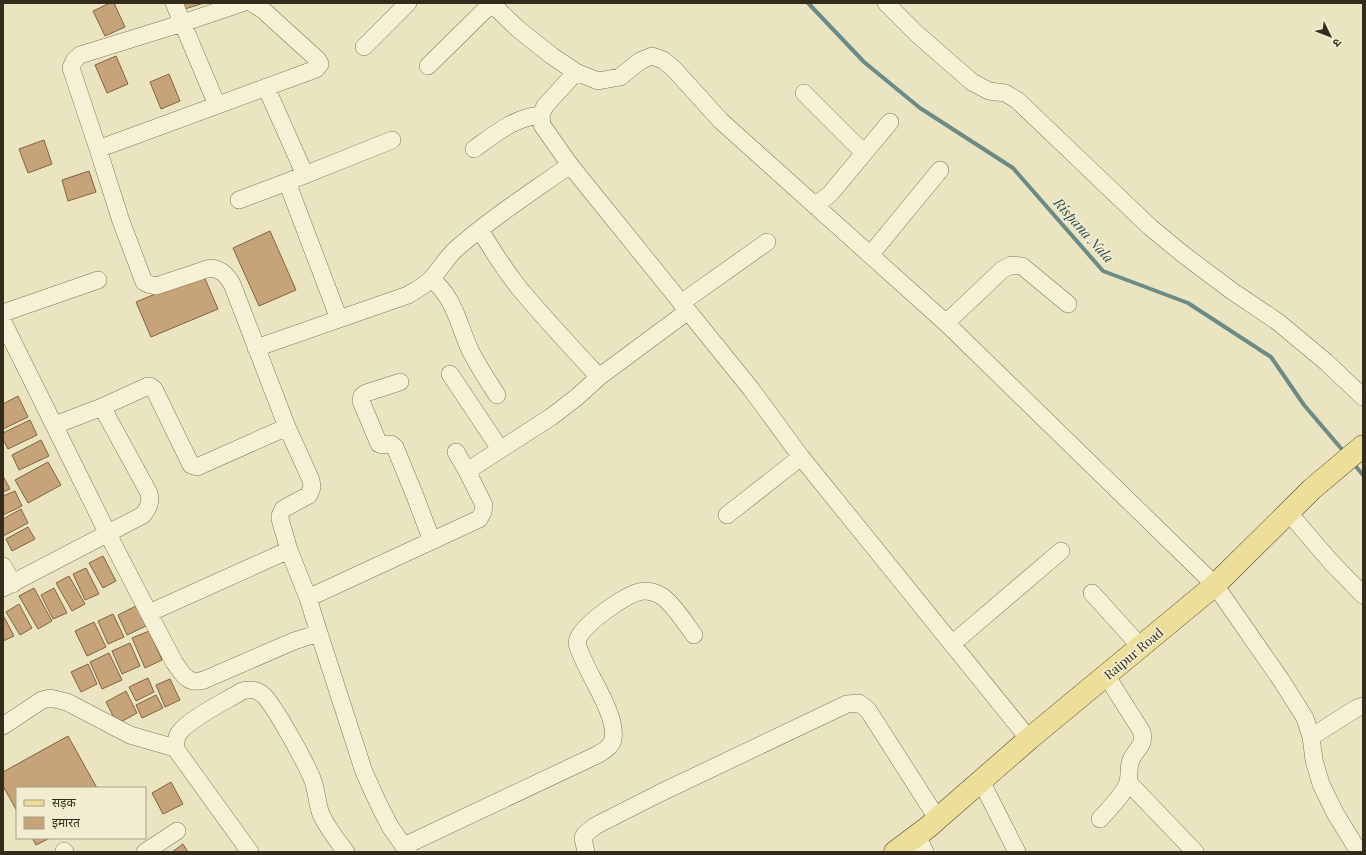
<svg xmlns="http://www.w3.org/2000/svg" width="1366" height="855" viewBox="0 0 1366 855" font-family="'Playfair Display','Noto Sans Devanagari',serif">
<rect width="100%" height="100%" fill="#ebe4c1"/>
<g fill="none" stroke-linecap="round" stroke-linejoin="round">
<!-- stream -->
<path stroke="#6b8b87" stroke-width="4" d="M808 3 864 62 920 108 1013 168 1103 271 1188 303 1271 357 1304 405 1345 453
M1353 463 1363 475"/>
</g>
<!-- building -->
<path fill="#c7a379" stroke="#816341" d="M110 3H114L125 27 105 36 93 11Z
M183 3H204L185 9Z
M116 56 128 84 107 93 95 65Z
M169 74 180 101 161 109 150 82Z
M44 140 52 164 28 173 19 149Z
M89 171 96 192 68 201 62 180Z
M270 231 296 290 259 306 233 248Z
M203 274 218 309 151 337 136 302Z
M18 396 28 417 3 429V404Z
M30 420 37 435 8 449 3 439V433Z
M41 440 49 456 19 470 12 455Z
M48 462 61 485 28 503 15 480Z
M3 476 10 489 3 492Z
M15 491 22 506 3 515V496Z
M21 509 28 523 3 536V519Z
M28 527 35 539 12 551 6 539Z
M103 556 116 581 103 588 89 563Z
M86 568 99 594 85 600 73 574Z
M69 576 85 604 72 611 56 583Z
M34 588 52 621 38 629 19 596Z
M54 588 67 613 53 619 41 595Z
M19 604 32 628 20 635 6 612Z
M136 606 146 626 127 635 118 615Z
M113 614 124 637 108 644 98 621Z
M3 615 14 636 3 641Z
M94 622 106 647 87 656 75 631Z
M149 631 162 660 145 668 132 638Z
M130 643 140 666 122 674 112 651Z
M109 653 122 680 102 689 90 662Z
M88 664 97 684 81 692 71 672Z
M148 678 154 692 136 701 129 687Z
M170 679 180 700 165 707 156 685Z
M126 691 137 713 117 724 106 702Z
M156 695 163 708 142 718 136 705Z
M68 736 97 788H17V811L3 786V772Z
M171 782 183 804 163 814 152 793Z
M32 838H50L36 845Z
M183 844 188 852H172Z"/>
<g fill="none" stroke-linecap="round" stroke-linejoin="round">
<defs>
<path id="minor" d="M174 3 217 105
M242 3 183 23 80 55 74 61 71 68 98 149 121 221 144 282 148 284 156 286 210 268C221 269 226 274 232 284L287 427 311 480 312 487 309 495 283 509 280 516V519L289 550 308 598 319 633
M491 3 518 29 552 56 576 72 598 81 620 77 640 61 652 56 663 60 673 68 721 121 946 323 1215 585 1281 680 1305 718 1311 737 1314 760 1321 784 1335 813 1359 852
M886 3 917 34 972 82 989 91 1005 93 1017 100 1150 227 1184 255 1232 291 1278 322 1326 362 1363 397
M364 47 408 3
M428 66 492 3
M576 72 545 106 541 115 542 125 570 165 751 389 801 457 1029 739
M266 87 305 175
M804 93 864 153
M98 149 316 69 320 64 318 60 263 10 252 3
M474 149C495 134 515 117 541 115
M287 182 339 319
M239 200 287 182 392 140
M815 206 830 194 890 122
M480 230C492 250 505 270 519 288 545 319 572 348 599 377
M871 254 940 170
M431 279C454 296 459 326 470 350 478 366 488 381 497 395
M681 303 767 242
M3 313 98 280
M3 322 108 534 174 662C183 674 187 685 204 680L294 641 319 633 364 772 380 807 391 828 408 852
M946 323 1002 270 1011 265 1022 266 1068 304
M256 348 408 295C416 290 424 286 431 279 440 270 446 258 456 249 491 218 532 192 570 165
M450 374 500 449
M400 382 366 393 362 396 361 401 379 444 382 445 391 444 395 447 415 496 432 541
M55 425 102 407 148 386H150L154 389 191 465 197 467 287 427
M467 471 551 417 577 397 599 377 688 311
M1288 512 1331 562 1363 595
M727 515 801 457
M3 566 13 584
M3 588 143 515C149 507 151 502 149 493L102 407
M1092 593 1140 646
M308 598 479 519 483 512 484 505 467 471 456 452
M149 613 289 550
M952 644 1061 551
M3 726 42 700 50 698 67 702 130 735 175 748
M1311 737 1357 708 1363 706
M981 781 1017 852
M1128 782 1195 852
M1100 819C1108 810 1125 793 1128 782 1130 774 1128 767 1131 760 1136 748 1145 747 1142 732L1106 675
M917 836 925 852
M404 846 599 754C605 750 612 746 613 739 618 713 583 669 577 643 578 640 578 637 580 635 589 621 629 591 645 591 649 591 656 593 660 595 671 601 686 624 694 635
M64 851 65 852
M145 852 177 831
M250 852 175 748C176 743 176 737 179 733 190 718 226 701 242 691 250 689 256 689 262 694 273 702 308 767 313 781 317 792 317 804 321 814 327 828 337 840 346 852
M586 852 583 838 585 834 595 826 660 793 847 704 859 703 868 710 937 818"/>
<path id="major" d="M895 852 927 828 1029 739 1215 585 1312 489 1363 446"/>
</defs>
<!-- minor casing -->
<use href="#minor" stroke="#83755a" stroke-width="18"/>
<!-- major casing -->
<use href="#major" stroke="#51432e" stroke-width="23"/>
<!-- minor -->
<use href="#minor" stroke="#f6f0d4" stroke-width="17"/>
<!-- major -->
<use href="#major" stroke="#edde9a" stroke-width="22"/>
</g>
<g text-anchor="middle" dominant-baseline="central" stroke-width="3.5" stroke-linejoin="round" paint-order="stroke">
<!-- street labels -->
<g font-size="13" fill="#342b1d" stroke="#f3edd0">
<text transform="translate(1133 653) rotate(-40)">Raipur Road</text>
</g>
<!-- water labels -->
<g font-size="14" font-style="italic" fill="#2d5053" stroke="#f3edd0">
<text transform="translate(1084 230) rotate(48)">Rispana Nala</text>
</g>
</g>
<!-- border -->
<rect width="1366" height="855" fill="none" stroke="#342b1d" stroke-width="8"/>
<!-- legend -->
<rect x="16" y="787" width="130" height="52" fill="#f3edd0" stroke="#a79f88"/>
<rect x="24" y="800" width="20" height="6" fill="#edde9a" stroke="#a79f88"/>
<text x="52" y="807" font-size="12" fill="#342b1d">सड़क</text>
<rect x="24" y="817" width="20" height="12" fill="#c7a379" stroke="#a79f88"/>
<text x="52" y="827" font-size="12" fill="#342b1d">इमारत</text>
<!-- north arrow -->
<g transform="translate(1330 36) rotate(133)" stroke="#f3edd0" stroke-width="3" paint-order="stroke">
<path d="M0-3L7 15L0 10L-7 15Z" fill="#342b1d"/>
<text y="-6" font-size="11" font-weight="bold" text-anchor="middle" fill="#342b1d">उ</text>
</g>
</svg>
